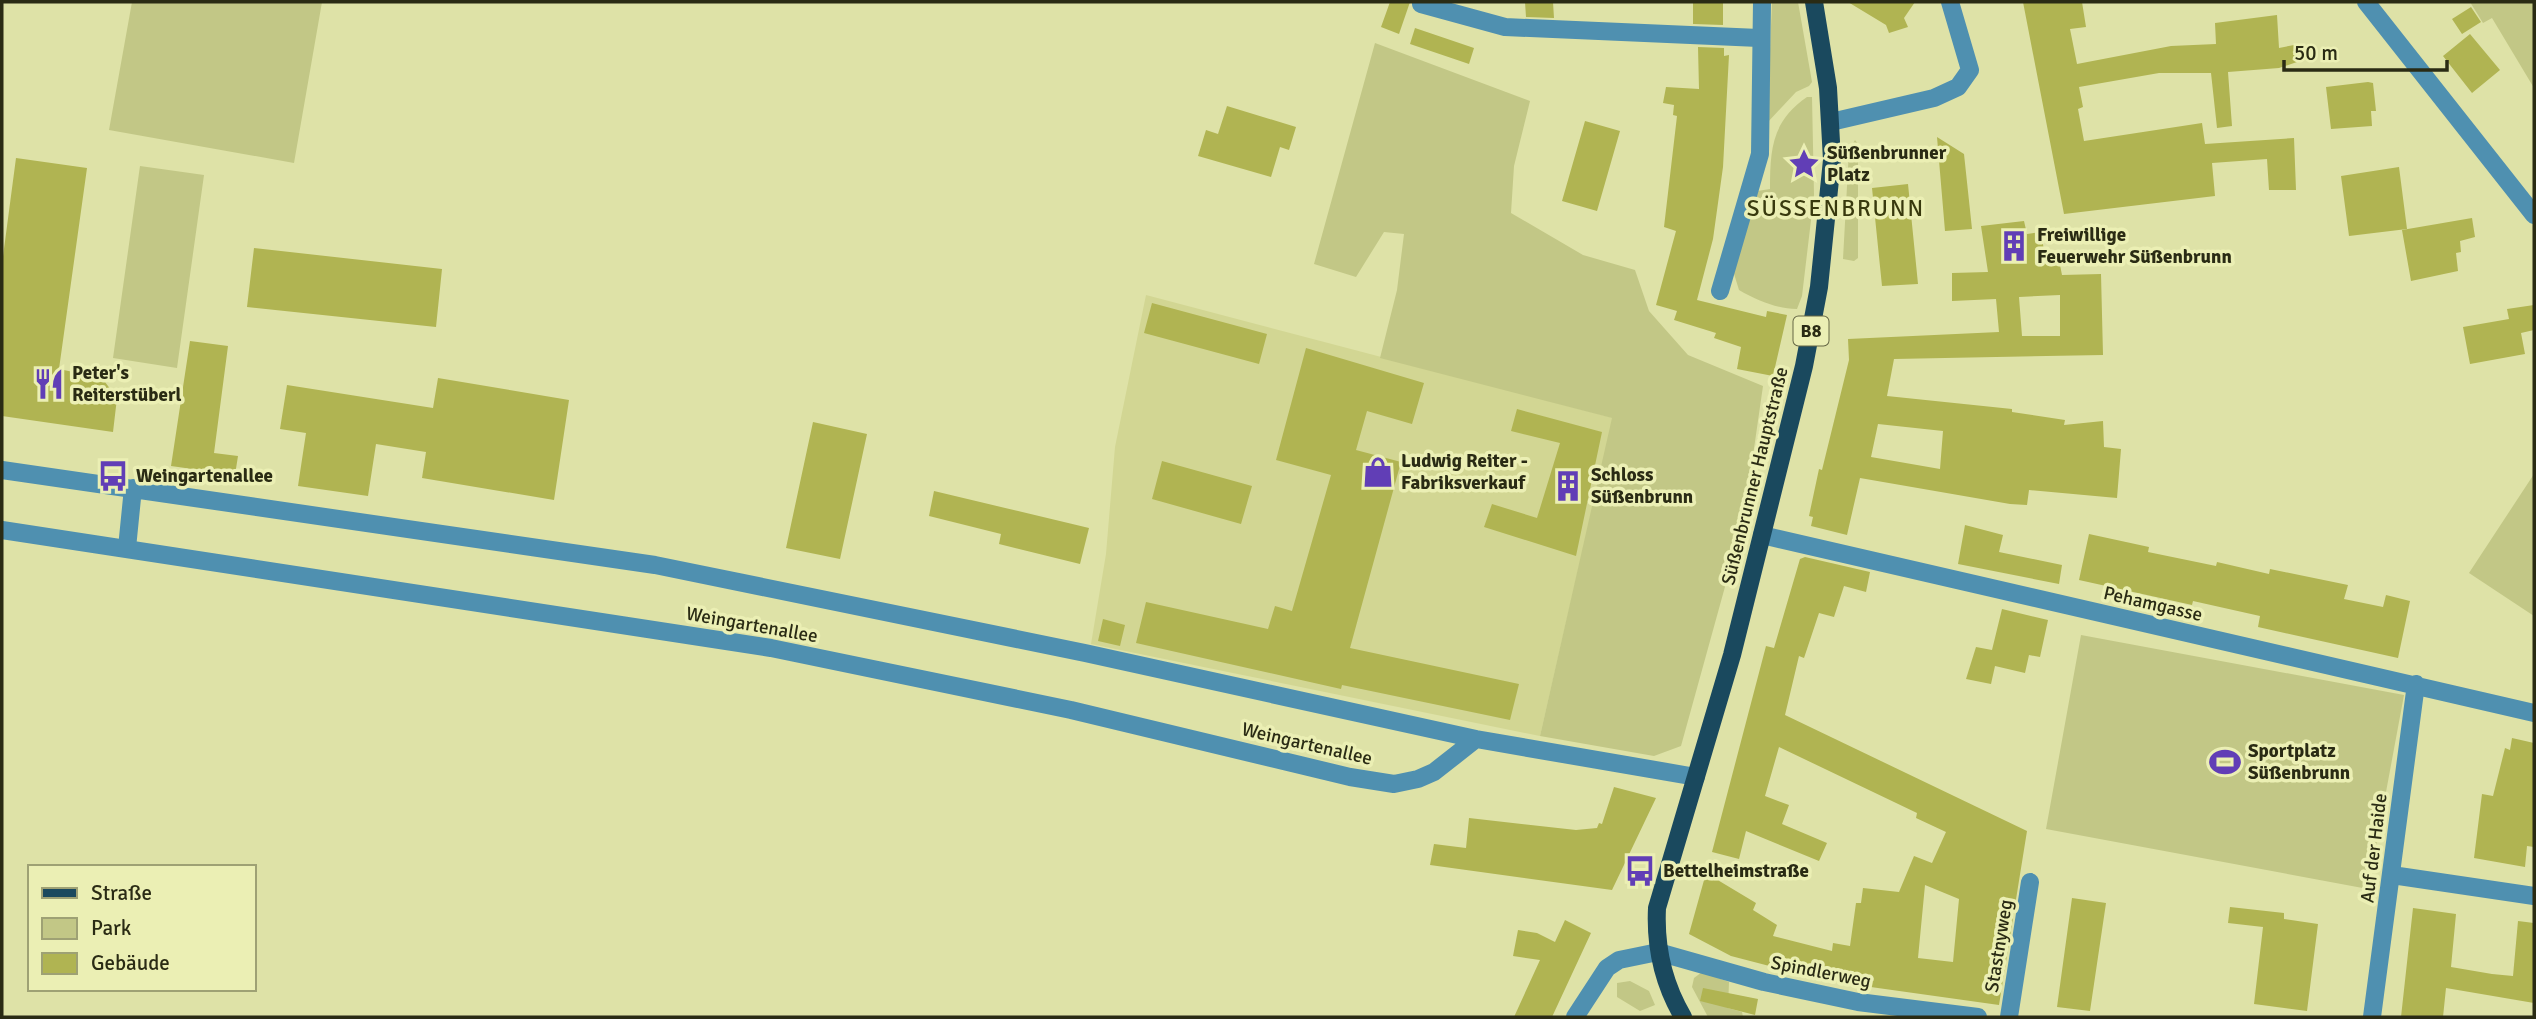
<svg xmlns="http://www.w3.org/2000/svg" width="2536" height="1019" viewBox="0 0 2536 1019" font-family="Signika,sans-serif">
<rect width="100%" height="100%" fill="#dee2a7"/>
<!-- built -->
<path fill="#d2d693" d="M1146 295 1613 418 1540 736 1091 644 1106 554 1115 447Z"/>
<!-- green -->
<path fill="#c2c786" d="M132 2H322L294 163 109 130Z
M1772 2H1798L1812 82 1809 86 1796 92 1767 123Z
M2470 2H2534V88L2492 18 2483 23Z
M1375 43 1530 101 1514 166 1511 213 1583 255 1635 270 1649 311 1688 355 1763 386 1744 518 1681 746 1654 756 1540 736 1612 418 1380 358 1397 290 1404 234 1384 232 1356 277 1314 264Z
M1807 97H1812L1814 195 1802 296 1797 309C1775 308 1758 301 1739 290L1731 264 1751 192 1770 189C1770 149 1772 121 1807 97Z
M1855 140 1858 144V258L1854 261 1843 259 1849 150Z
M140 166 204 175 177 368 113 358Z
M2534 474V616L2469 573Z
M2081 635 2404 695 2368 889 2046 829Z
M1702 972 1729 982 1728 1008 1742 1012 1743 1017H1708L1692 987 1694 978Z
M1630 981 1649 991 1655 1005 1640 1011 1617 997V983Z"/>
<!-- building -->
<path fill="#b0b452" fill-rule="evenodd" d="M1390 2H1410L1399 34 1381 27Z
M1525 2H1553L1554 18 1526 17Z
M1693 2H1723V25L1693 24Z
M1848 2H1915L1904 18 1908 27 1889 33 1886 25Z
M2023 2H2082L2086 27 2070 29 2077 64 2171 46 2216 44 2215 23 2277 15 2279 48 2294 45 2297 62 2279 68 2228 72 2232 126 2217 128 2211 73H2159L2079 87 2083 107 2078 109 2084 141 2202 123 2205 144 2294 138 2296 190H2269L2267 159 2212 163 2215 196 2064 214Z
M2471 7 2481 22 2462 34 2452 19Z
M1415 28 1474 48 1469 64 1410 44Z
M2470 34 2500 70 2472 93 2443 56Z
M1698 47 1724 48V56L1729 55 1723 167 1713 239 1697 300 1766 317 1767 311 1787 315 1773 376 1737 369 1741 347 1714 338 1716 333 1674 320 1677 311 1656 305 1676 231 1664 227 1677 116 1673 115 1674 105 1663 103 1666 87 1699 89Z
M2368 82 2373 83 2376 111H2371L2372 126 2331 129 2326 87Z
M1227 106 1296 127 1289 150 1280 147 1271 177 1198 156 1206 130 1218 134Z
M1585 121 1620 131 1597 211 1562 201Z
M1937 137 1964 154 1972 229 1945 231Z
M16 158 87 168 59 369 102 378 117 398 113 432 2 416V264Z
M2399 167 2407 229 2349 236 2341 176Z
M1908 184 1918 284 1882 286 1872 188Z
M2472 218 2475 237 2460 241 2461 252 2456 253 2458 271 2411 281 2402 230Z
M2024 221 2027 234 2041 232 2046 263 2059 260 2062 275 2101 274 2103 355 1894 359 1887 396 2012 409V412L2065 420 2064 425 2103 421 2104 447 2121 449 2117 498 2029 490 2027 505 2010 504 1860 478 1847 535 1811 526 1813 517 1809 516 1819 469 1822 470 1849 360 1848 339 1999 332 1996 299 1952 301V273L1988 272 1981 226ZM2060 295V336H2022L2019 297ZM1878 424 1943 431 1940 469 1871 457Z
M254 248 442 269 436 327 247 307Z
M1152 303 1267 334 1259 364 1144 333Z
M2534 305V330L2521 333 2525 354 2470 364 2463 327 2509 319 2507 309Z
M190 341 228 346 214 453 238 456 235 475 171 466Z
M1306 348 1424 383 1412 424 1367 411 1356 450 1401 462 1350 648 1519 684 1510 720 1342 685 1341 689 1136 643 1146 602 1268 629 1275 606 1292 611 1331 475 1276 460Z
M438 378 569 400 554 500 422 478 426 452 376 444 368 496 298 486 306 433 280 429 287 385 433 408Z
M1517 409 1602 432 1576 556 1484 527 1492 504 1537 518 1560 443 1511 431Z
M813 422 867 434 840 559 786 548Z
M1162 461 1252 486 1241 524 1152 499Z
M934 491 1089 528 1080 564 999 544 1001 534 929 516Z
M1965 525 2003 535 1999 552 2062 565 2059 584 1958 564Z
M2089 534 2149 547 2148 552 2216 566 2217 562 2269 574 2270 569 2348 585 2344 599 2383 607 2386 595 2410 601 2398 658 2258 627 2260 616 2193 601 2192 605 2079 580Z
M1805 557 1870 572 1866 592 1844 586 1834 617 1819 613 1804 658 1799 656 1785 715 2027 831 1999 1005 1828 981 1731 956 1689 934 1706 873 1756 903 1753 910 1777 925 1773 936 1832 951 1833 943 1850 946 1856 903H1861L1863 888 1899 892 1914 856 1932 863 1946 832 1916 818 1917 813 1779 747 1765 796 1789 805 1782 824 1827 843 1819 861 1746 831 1739 859 1712 852 1766 646 1774 648 1800 559ZM1925 885 1959 899 1953 962 1918 958Z
M2002 609 2048 620 2040 657 2029 655 2025 673 1995 666 1991 684 1966 679 1976 647 1992 650Z
M1103 619 1125 625 1120 646 1098 641Z
M2512 738 2534 743V847L2527 846 2525 867 2474 858 2482 794 2493 796 2505 748 2510 750Z
M1614 787 1656 798 1612 890 1430 865 1434 844 1466 848 1469 818 1576 830 1597 828 1599 823 1602 824Z
M2072 898 2106 903 2090 1011 2057 1007Z
M2230 907 2284 913V919L2318 924 2307 1011 2254 1004 2263 927 2228 923Z
M2413 908 2456 914 2451 967 2492 974 2513 976 2518 921 2534 923V1003L2446 988 2443 1017H2401Z
M1565 920 1591 933 1552 1017H1514L1540 960 1513 956 1518 930 1537 933 1555 942Z
M1703 988 1758 999 1755 1015 1700 1001Z"/>
<g fill="none" stroke-linecap="round" stroke-linejoin="round">
<!-- minor -->
<path stroke="#4f90b0" stroke-width="18" d="M2366 2 2534 215
M1421 4 1505 27 1759 38
M1831 122 1934 98 1958 87 1970 70 1950 2
M1720 291 1760 154 1762 2
M2 470 655 565 1085 653 1476 739 1696 777
M2 530 771 648 1071 710 1350 777 1394 784 1418 779 1434 772 1476 739
M1762 535 2534 713
M127 548 133 488
M2392 875 2534 896
M1575 1017 1607 968 1619 960 1658 952 1764 982 1858 1002 1978 1017
M2009 1017 2030 882
M2372 1017 2416 684"/>
<!-- major -->
<path stroke="#1a495e" stroke-width="18" d="M1683 1017C1663 983 1655 948 1657 908L1732 655 1804 366 1819 287 1832 160 1828 88 1814 2"/>
</g>
<!-- icons -->
<defs>
<symbol id="sight-bare" viewBox="-9 -9 18 18"><path d="M0-6L1.8-2.2L6-1.7L2.9 1.2L3.7 5.4L0 3.3L-3.7 5.4L-2.9 1.2L-6-1.7L-1.8-2.2Z" fill="#613eb6" stroke="#ebefb4" stroke-width="2.5" paint-order="stroke"/></symbol>
<symbol id="building-bare" viewBox="-9 -9 18 18"><path d="M-4-6H4V6H1V3H-1V6H-4ZM-2.5-4.3h1.7v1.8h-1.7ZM.8-4.3h1.7v1.8H.8ZM-2.5-1h1.7V.8h-1.7ZM.8-1h1.7V.8H.8Z" fill="#613eb6" stroke="#ebefb4" stroke-width="2.5" paint-order="stroke"/></symbol>
<symbol id="restaurant-bare" viewBox="-9 -9 18 18"><path d="M-5-6h1v4h1v-4h1v4h1v-4h1v5L-1.5 .5V6h-2V.5L-5-1ZM5-6V6H3V1.5H1.5Q1.5-4 5-6Z" fill="#613eb6" stroke="#ebefb4" stroke-width="2.5" paint-order="stroke"/></symbol>
<symbol id="shop-bare" viewBox="-9 -9 18 18"><path d="M-5-2.5h2.3a2.7 3.5 0 0 1 5.4 0H5L5.5 6h-11ZM-1.5-2.5h3a1.5 2.3 0 0 0-3 0Z" fill="#613eb6" stroke="#ebefb4" stroke-width="2.5" paint-order="stroke"/></symbol>
<symbol id="bus-bare" viewBox="-9 -9 18 18"><path d="M-5-6H5V4H4V6H2V4H-2V6H-4V4H-5ZM-3.5-4V0h7V-4ZM-3.5 1.2v1.5H-2V1.2ZM2 1.2v1.5H3.5V1.2Z" fill="#613eb6" stroke="#ebefb4" stroke-width="2.5" paint-order="stroke"/></symbol>
<symbol id="stadium-bare" viewBox="-9 -9 18 18"><path d="M0-5a6.5 5 0 1 0 0 10a6.5 5 0 1 0 0-10ZM-3.5-1.8h7v3.6h-7Z" fill="#613eb6" stroke="#ebefb4" stroke-width="2.5" paint-order="stroke"/></symbol>
</defs>
<g fill-rule="evenodd">
<use href="#sight-bare" x="1782" y="142" width="44" height="44"/>
<use href="#building-bare" x="1992" y="224" width="44" height="44"/>
<use href="#restaurant-bare" x="27" y="362" width="44" height="44"/>
<use href="#shop-bare" x="1356" y="450" width="44" height="44"/>
<use href="#bus-bare" x="91" y="454" width="44" height="44"/>
<use href="#building-bare" x="1546" y="464" width="44" height="44"/>
<use href="#stadium-bare" x="2203" y="740" width="44" height="44"/>
<use href="#bus-bare" x="1618" y="849" width="44" height="44"/>
</g>
<g text-anchor="middle" dominant-baseline="central" stroke-width="7" stroke-linejoin="round" paint-order="stroke">
<!-- shield labels -->
<rect fill="#ebefb4" stroke="#646644" stroke-width="2" x="1793.5" y="316.5" width="35" height="29" rx="5"/>
<g font-size="18" font-weight="bold" fill="#2a2b14">
<text x="1811" y="331">B8</text>
</g>
<!-- poi labels -->
<g font-size="19" font-weight="bold" fill="#2a2b14" stroke="#ebefb4" text-anchor="start">
<text x="1827" y="153">Süßenbrunner<tspan x="1827" dy="22">Platz</tspan></text>
<text x="2037" y="235">Freiwillige<tspan x="2037" dy="22">Feuerwehr Süßenbrunn</tspan></text>
<text x="72" y="373">Peter's<tspan x="72" dy="22">Reiterstüberl</tspan></text>
<text x="1401" y="461">Ludwig Reiter -<tspan x="1401" dy="22">Fabriksverkauf</tspan></text>
<text x="1591" y="475">Schloss<tspan x="1591" dy="22">Süßenbrunn</tspan></text>
<text x="136" y="476">Weingartenallee</text>
<text x="2248" y="751">Sportplatz<tspan x="2248" dy="22">Süßenbrunn</tspan></text>
<text x="1663" y="871">Bettelheimstraße</text>
</g>
<!-- street labels -->
<g font-size="19" fill="#2a2b14" stroke="#ebefb4">
<text transform="translate(1755 476) rotate(-76)">Süßenbrunner Hauptstraße</text>
<text transform="translate(2153 604) rotate(13)">Pehamgasse</text>
<text transform="translate(752 625) rotate(10)">Weingartenallee</text>
<text transform="translate(1307 744) rotate(13)">Weingartenallee</text>
<text transform="translate(2374 848) rotate(-83)">Auf der Haide</text>
<text transform="translate(1999 946) rotate(-81)">Stastnyweg</text>
<text transform="translate(1821 972) rotate(11)">Spindlerweg</text>
</g>
<!-- quarter labels -->
<g font-size="23" letter-spacing="2" fill="#38390e" stroke="#ebefb4">
<text x="1836" y="208">SÜSSENBRUNN</text>
</g>
</g>
<!-- border -->
<rect width="2536" height="1019" fill="none" stroke="#2a2b14" stroke-width="7"/>
<!-- legend -->
<rect x="28" y="865" width="228" height="126" fill="#ebefb4" stroke="#9ea174" stroke-width="2"/>
<rect x="42" y="888" width="35" height="10" fill="#1a495e" stroke="#9ea174" stroke-width="2"/>
<text x="91" y="900" font-size="21" fill="#2a2b14">Straße</text>
<rect x="42" y="918" width="35" height="21" fill="#c2c786" stroke="#9ea174" stroke-width="2"/>
<text x="91" y="935" font-size="21" fill="#2a2b14">Park</text>
<rect x="42" y="953" width="35" height="21" fill="#b0b452" stroke="#9ea174" stroke-width="2"/>
<text x="91" y="970" font-size="21" fill="#2a2b14">Gebäude</text>
<!-- scale -->
<path d="M2284 60v10h163v-10" fill="none" stroke="#2a2b14" stroke-width="3.5"/>
<text x="2294" y="60" font-size="21" fill="#2a2b14" stroke="#ebefb4" stroke-width="5" paint-order="stroke">50 m</text>
</svg>
